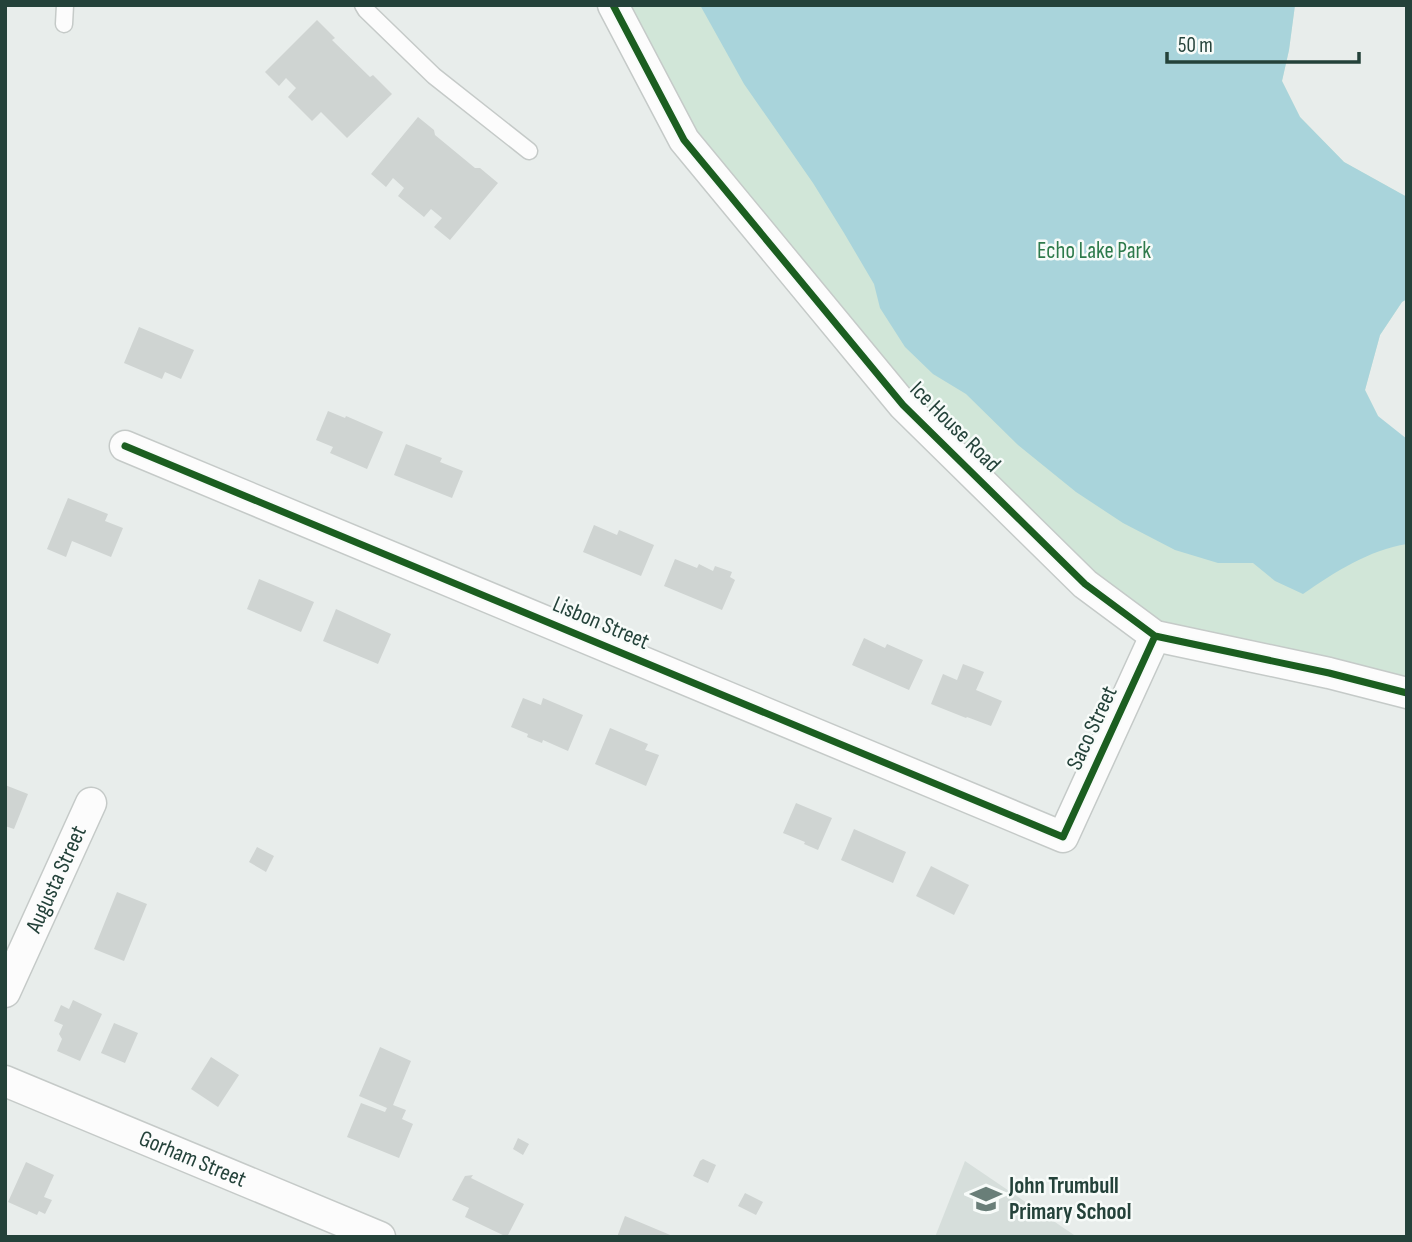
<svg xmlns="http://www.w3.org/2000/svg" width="1412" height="1242" viewBox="0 0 1412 1242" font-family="'Sofia Sans Condensed',sans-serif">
<rect width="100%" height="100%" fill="#e8edeb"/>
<!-- built -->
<path fill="#d6dedb" d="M965 1161 1077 1237H935Z"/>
<!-- green -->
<path fill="#d1e6d8" d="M613 5H1295L1289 50 1282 81 1300 117 1344 162 1407 197V299L1402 302 1380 335 1365 390 1378 416 1407 486V693L1155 636 903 405 684 140Z"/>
<!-- water -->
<path fill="#a9d4db" d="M700 5H1295L1289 50 1282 81 1300 117 1344 162 1407 197V299L1402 302 1380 335 1365 390 1378 416 1407 439V544C1369 550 1335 572 1303 594L1275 581 1253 563H1218L1175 550 1123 523 1076 492 1018 445 966 394 933 374 905 347 880 308 874 284 844 233 813 183 744 84Z"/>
<!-- building -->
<path fill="#cfd4d2" d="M317 20 335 38 332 40 370 77 373 75 392 94 347 138 321 112 312 121 288 97 296 88 286 78 279 86 265 72Z
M418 117 434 130 435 135 475 168H480L498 183 450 240 434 227 442 218 431 209 424 217 398 196 404 188 393 178 386 187 371 174Z
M139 327 194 350 181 379 165 372 162 379 124 363Z
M328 411 345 418 346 416 383 432 367 469 330 453 333 447 316 440Z
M406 444 442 458 440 462 463 471 452 498 394 475Z
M68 498 108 514 105 521 123 528 111 557 72 541 66 557 47 549Z
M594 525 617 535 619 530 654 545 641 576 583 552Z
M675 559 697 568 699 564 713 571 715 566 732 572 730 577 735 580 722 610 664 586Z
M259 579 314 602 301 632 247 609Z
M336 609 391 634 378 664 323 641Z
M864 638 885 648 887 644 923 660 909 690 852 665Z
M963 664 984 672 976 690 1002 701 991 726 967 717 966 718 931 704 943 674 957 680Z
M523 698 541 705 543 698 583 715 568 751 543 740 542 743 527 737 528 734 511 727Z
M610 728 648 744 645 750 659 755 646 786 595 764Z
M5 785 28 794 14 829 5 826Z
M796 803 832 818 818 850 804 844 805 842 783 833Z
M854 829 906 852 893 883 841 860Z
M257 847 274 856 266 872 249 862Z
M931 866 969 885 954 915 916 896Z
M117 892 147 904 124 961 94 949Z
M73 1000 102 1014 80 1061 57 1051 62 1039 59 1034 63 1025 54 1021 61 1005 69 1009Z
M114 1023 138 1033 125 1063 101 1053Z
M380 1047 411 1061 393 1105 406 1110 402 1119 413 1124 399 1158 347 1137 361 1103 385 1112 387 1108 359 1096Z
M211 1057 239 1075 218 1107 191 1089Z
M518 1138 529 1144 523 1155 513 1149Z
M703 1159 716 1165 708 1183 693 1176 700 1161Z
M26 1162 54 1175 44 1197 52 1200 45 1214 39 1211 37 1215 8 1202Z
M473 1175 471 1178 524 1204 507 1237 465 1217 469 1208 452 1200 465 1176Z
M745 1193 763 1202 756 1215 738 1206Z
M625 1216 675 1237H617Z"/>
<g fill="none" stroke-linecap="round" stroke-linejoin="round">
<defs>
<path id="lane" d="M363 5 366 10 434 76 529 151
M64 24 65 5"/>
<g id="street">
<path d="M613 5 684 140 903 405 1085 584 1155 636 1329 673 1407 693"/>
<path d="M125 446 1063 837 1155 636"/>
<path id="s1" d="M5 992 91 803"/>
<path id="s2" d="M5 1081 380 1237"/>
</g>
</defs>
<!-- lane casing -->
<use href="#lane" stroke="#c5cac8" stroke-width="19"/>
<!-- street casing -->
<use href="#street" stroke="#c5cac8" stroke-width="33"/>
<!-- lane -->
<use href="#lane" stroke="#fcfcfc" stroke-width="16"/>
<!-- street -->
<use href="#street" stroke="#fcfcfc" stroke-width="30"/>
<defs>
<path id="cycleway" d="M613 5 684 140 903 405 1085 584 1155 636 1329 673 1407 693
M125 446 1063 837 1155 636"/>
</defs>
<!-- cycleway casing -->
<use href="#cycleway" stroke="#f7fbf9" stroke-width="11"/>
<!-- cycleway -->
<use href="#cycleway" stroke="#1b5e20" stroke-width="7"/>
</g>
<!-- icons -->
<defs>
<symbol id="school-bare" viewBox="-9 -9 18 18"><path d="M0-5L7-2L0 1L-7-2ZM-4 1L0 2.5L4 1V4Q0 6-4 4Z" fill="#697e78" stroke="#f7fbf9" stroke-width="2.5" paint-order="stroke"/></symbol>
</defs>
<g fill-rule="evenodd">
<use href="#school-bare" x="964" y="1177" width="44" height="44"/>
</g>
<g text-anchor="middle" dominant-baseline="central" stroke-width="5" stroke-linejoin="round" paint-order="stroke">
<!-- park labels -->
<g font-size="23" fill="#2d7a4b" stroke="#f7fbf9">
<text x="1094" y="251">Echo Lake Park</text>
</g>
<!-- street labels -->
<g font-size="23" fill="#24423a" stroke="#f7fbf9">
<text transform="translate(955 427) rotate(45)">Ice House Road</text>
<text transform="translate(601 623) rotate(23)">Lisbon Street</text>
<text transform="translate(1092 728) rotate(-65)">Saco Street</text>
<text stroke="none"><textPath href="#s1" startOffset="124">Augusta Street</textPath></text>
<text stroke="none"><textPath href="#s2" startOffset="203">Gorham Street</textPath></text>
</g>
<!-- poi labels -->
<g font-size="23" font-weight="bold" fill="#24423a" stroke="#f7fbf9" text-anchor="start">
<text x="1009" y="1186">John Trumbull<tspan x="1009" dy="26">Primary School</tspan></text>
</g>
</g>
<!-- border -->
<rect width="1412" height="1242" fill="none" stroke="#24423a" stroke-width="14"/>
<!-- scale -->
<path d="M1167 52v10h192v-10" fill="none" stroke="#24423a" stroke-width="3.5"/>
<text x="1178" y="52" font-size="21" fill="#24423a" stroke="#f7fbf9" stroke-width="5" paint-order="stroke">50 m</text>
</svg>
